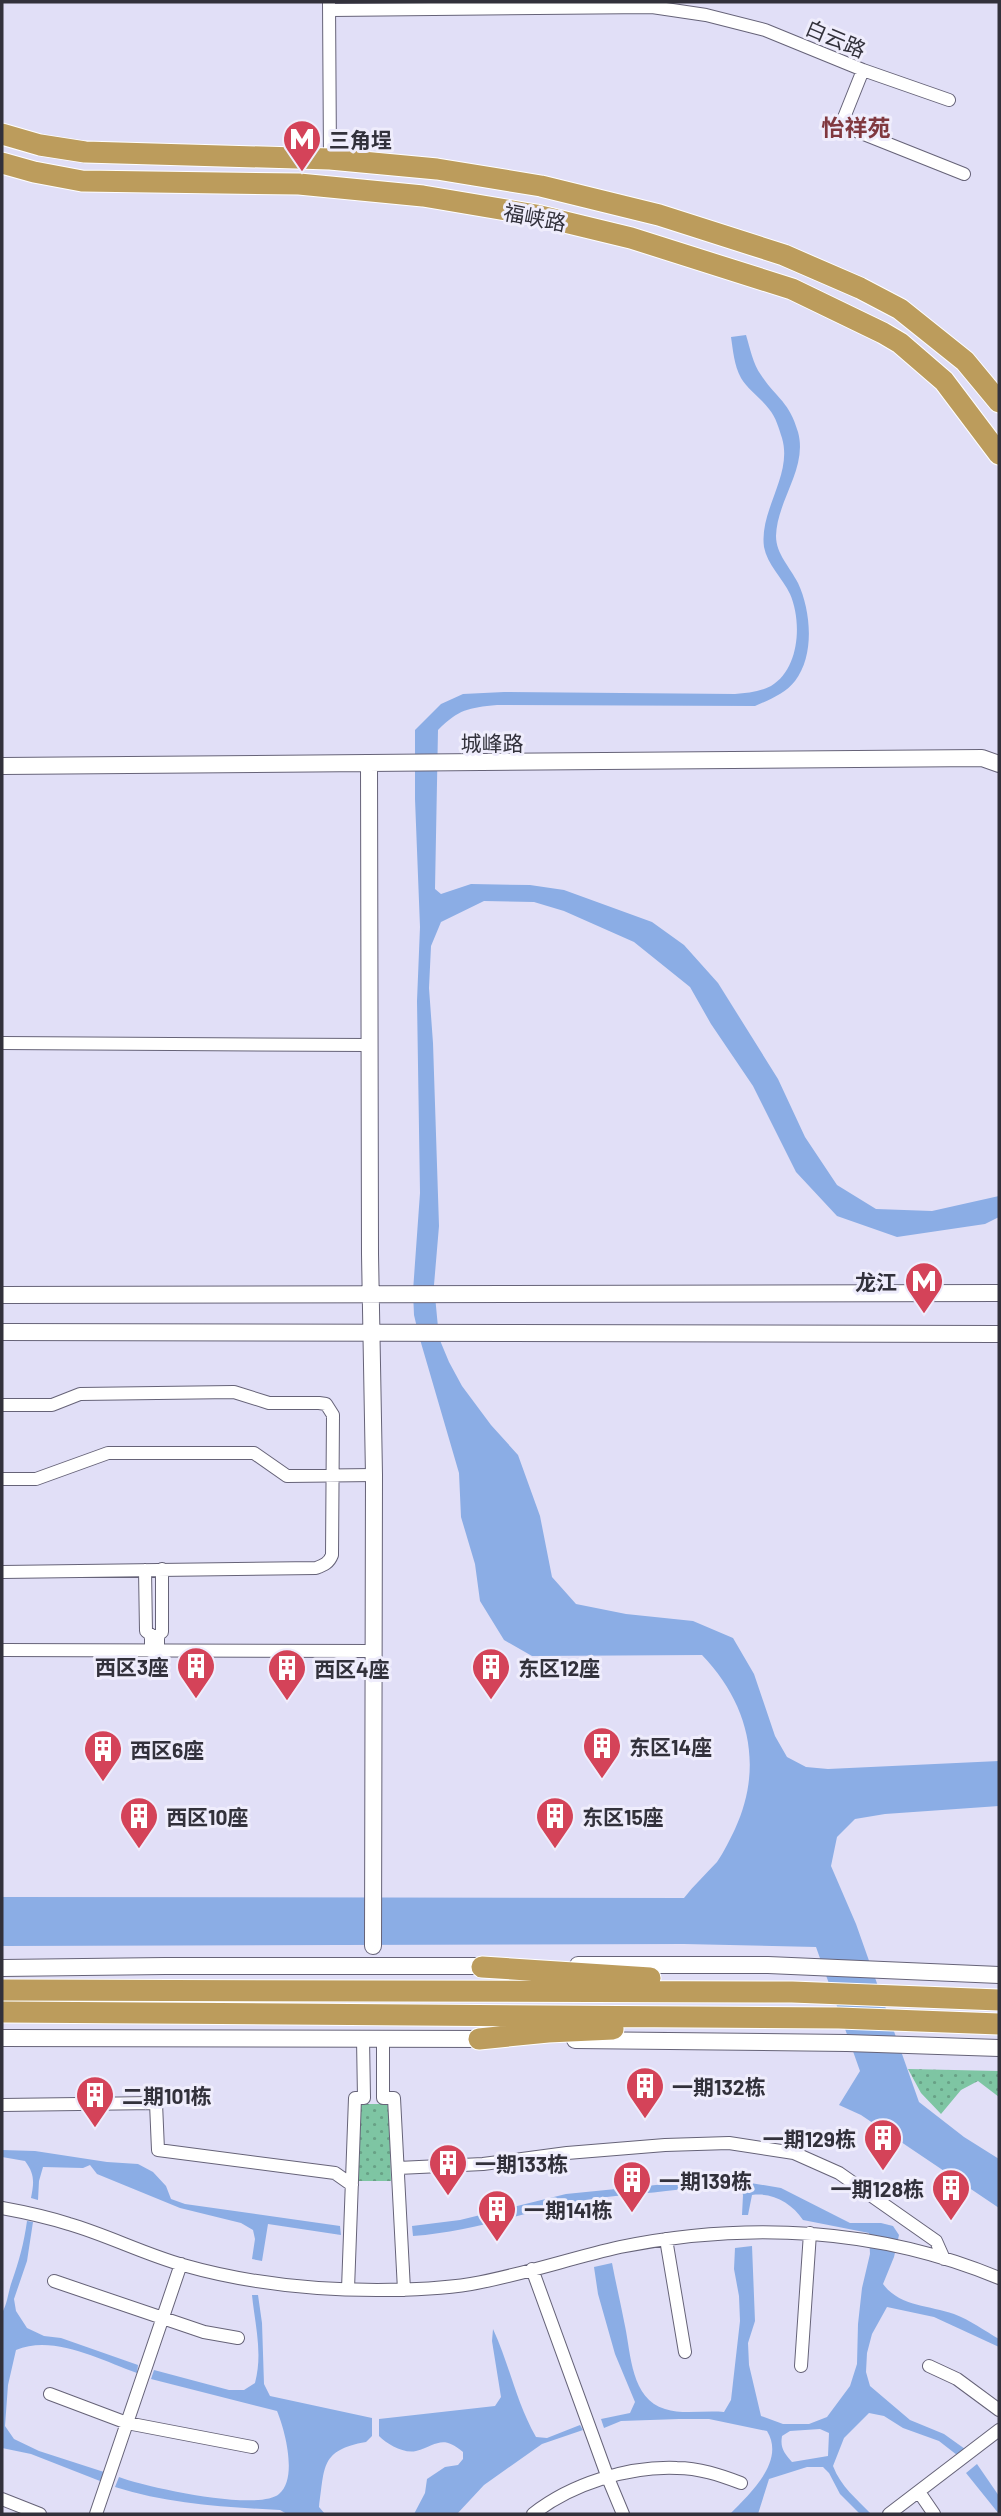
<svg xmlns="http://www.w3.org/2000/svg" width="1001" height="2516" viewBox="0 0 1001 2516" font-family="Barlow,'Noto Sans SC',sans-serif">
<defs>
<pattern id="grass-dots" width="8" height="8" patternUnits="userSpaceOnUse" patternTransform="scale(1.75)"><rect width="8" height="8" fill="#7ec5a3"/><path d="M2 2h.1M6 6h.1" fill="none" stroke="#68a186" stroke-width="1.8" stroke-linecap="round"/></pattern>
</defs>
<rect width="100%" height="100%" fill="#e1dff7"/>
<!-- grass -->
<path fill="url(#grass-dots)" d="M908 2069 999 2071V2097L978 2081 961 2090 941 2114 921 2093Z
M360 2104H389L391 2181H358Z"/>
<!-- water -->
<path fill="#8bade5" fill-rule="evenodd" d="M746 335C750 348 753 364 761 375 777 399 789 401 798 432 808 468 777 500 776 536 776 554 790 567 798 583 811 611 815 655 795 681 786 693 769 700 755 706L497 705C468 708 459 709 438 730L435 889 441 894 471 884 530 885 564 890 652 922 684 945 718 983 778 1079 805 1137 837 1185 876 1209 932 1211 999 1196V1217L985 1224 897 1237 837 1216 796 1172 753 1086 711 1024 690 987 634 942 564 911 534 902 484 901 441 922 431 946 429 988 433 1043 439 1226 434 1285 439 1338 449 1362 462 1386 491 1425 518 1455 540 1516 552 1577 576 1604 626 1614 693 1621 733 1638 754 1674 775 1736 787 1757 806 1767 828 1769 999 1761V1806L885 1814 855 1819 837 1837 831 1866 856 1924 919 2102 964 2137 999 2159V2208L861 2115 839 2105 860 2071 816 1947 684 1944 2 1946V1897L684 1898C694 1885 706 1874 717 1862 724 1852 730 1839 735 1829 764 1766 749 1704 702 1655L532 1656 504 1640 480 1601 475 1564 461 1517 459 1473 419 1336 414 1315 413 1291 420 1193 417 1001 420 927 415 799V730L441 704 463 694 504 692 735 694C747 693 760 692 771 686 800 669 802 621 790 594 783 579 767 564 764 547 759 510 793 475 782 438 779 429 776 417 769 409 761 398 748 390 741 378 734 365 733 350 731 337Z
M2 2150 35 2151 107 2162 138 2164 153 2172 166 2186 171 2199 185 2204 340 2226 341 2235 268 2224 262 2261 252 2259 255 2239 253 2230 241 2223 180 2208 97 2174 90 2165 83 2168 43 2167 39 2181 38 2200 31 2198C34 2183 35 2174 25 2161L2 2157Z
M733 2180 781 2188 850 2223H881L893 2226 899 2235 894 2257 883 2284C900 2307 929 2305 954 2314 970 2320 985 2331 999 2339V2347L934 2317 887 2307 872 2334 867 2353 866 2372 870 2386 910 2420 944 2434 965 2449 957 2455 939 2441 903 2428 884 2416 869 2413 844 2438 833 2466C841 2487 856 2498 871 2514H860L840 2494 829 2473 823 2467H807L769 2479 758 2514H730C749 2494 786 2462 767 2431L709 2419H679L621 2421 604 2428 601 2419 630 2413 635 2402 615 2354 598 2294 594 2267 612 2263C616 2284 621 2305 625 2326 631 2354 631 2399 665 2409 683 2415 704 2410 724 2412L731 2400 740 2321 739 2296 734 2269 735 2248 752 2246 755 2321 748 2343 749 2365 761 2416 783 2424H809L827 2417 850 2386 857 2364 858 2324 862 2288 870 2254 869 2233 803 2220C792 2203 772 2192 752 2195L748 2215H742L743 2195 741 2190C718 2184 690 2188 666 2191 633 2195 598 2196 565 2204 514 2216 465 2232 413 2236L412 2226 460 2220 566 2194 676 2183ZM820 2429 829 2433 828 2456 792 2462C784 2453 780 2448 782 2436L790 2431Z
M27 2221 33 2222 27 2261 14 2299 16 2311 27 2328 44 2336 61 2338 138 2365 137 2373C101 2360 53 2334 16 2350L8 2385 5 2426 14 2439 39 2451 104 2472 100 2481 31 2454 2 2448V2313C8 2302 8 2292 12 2281 19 2261 24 2243 27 2221Z
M252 2295H258L262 2323 264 2384 270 2396 372 2418V2436L366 2442C320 2450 325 2467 319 2507L325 2514H287L280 2510C224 2507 169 2504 115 2487L119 2477C145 2487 258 2512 279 2494 298 2479 285 2430 277 2411L151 2379 154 2370 229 2390H244L255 2383C263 2353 255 2325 252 2295Z
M493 2329C510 2366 516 2402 536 2437L547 2438 580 2425 583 2430 542 2444 484 2485 457 2514H414L425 2493 427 2479 445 2467 458 2465 463 2459V2452C442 2434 437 2445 416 2451 404 2454 387 2444 379 2436V2419L495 2406 501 2397 492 2341Z
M977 2464 999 2496V2514L966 2473Z"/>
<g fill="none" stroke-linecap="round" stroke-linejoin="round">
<defs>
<path id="street" d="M329 2 330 159
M331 10 652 7 706 15 765 30 863 70 949 100
M863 70 841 125 964 174
M2 1043 368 1045
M2 1405H52L80 1394 234 1392 269 1403H319L326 1404 333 1415 332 1555C329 1563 324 1565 316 1568L2 1572
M2 1479H36L108 1453H254L287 1476 374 1475
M145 1570 146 1631 151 1635V1650
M158 1649V1635L162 1632V1569
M2 1650 374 1651
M383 2039V2098H394L404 2290
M2 2105 156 2103 158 2150 335 2173 352 2185
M398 2168 483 2164 567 2153 665 2145 729 2143 794 2153 839 2173 936 2241 944 2259
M2 2208C24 2212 47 2217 69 2224 107 2235 144 2254 183 2265 246 2283 311 2290 377 2290 408 2290 440 2289 471 2284 522 2275 571 2258 620 2247 747 2221 879 2228 999 2278
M666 2239 685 2352
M532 2269 608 2478 623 2514
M54 2281 204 2332 238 2338
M348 2289 355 2098H364L363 2039
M801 2366 810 2233
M929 2366 957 2379 999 2410
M50 2394 127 2423 252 2447
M919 2492 934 2514
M2 2499 40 2514
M96 2514 181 2264
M533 2514C571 2484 628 2466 677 2468 699 2468 720 2475 741 2483
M889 2514 999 2430"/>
<path id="secondary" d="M369 764 370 1254 374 1475 373 1946
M2 766 982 758 999 764
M2 1295 999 1293
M2 1332 999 1334
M578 1965H768L999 1975
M2 1968 165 1966H493
M2 2038 489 2039
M575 2040 847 2043 999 2048"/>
<path id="highway" d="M2 134 40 145 85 152 330 159 437 169 541 186 659 215 784 255 860 288 900 309 965 361 999 402
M2 163 34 172 82 181 299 184 423 196 536 215 631 238 792 289 883 333 900 343 944 381 999 454
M482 1967 650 1978
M2 1990 792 1992 999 2000
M2 2012 839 2018 999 2024
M479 2039 548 2032 613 2029"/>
</defs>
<!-- street casing -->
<use href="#street" stroke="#666378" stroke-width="14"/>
<!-- secondary casing -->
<use href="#secondary" stroke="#666378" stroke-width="18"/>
<!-- highway casing -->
<use href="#highway" stroke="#fff" stroke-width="23"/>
<!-- street -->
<use href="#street" stroke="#fff" stroke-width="12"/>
<!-- secondary -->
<use href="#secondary" stroke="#fff" stroke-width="16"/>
<!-- highway -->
<use href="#highway" stroke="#bc9c5c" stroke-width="21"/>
</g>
<!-- icons -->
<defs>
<symbol id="metro-pin" viewBox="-11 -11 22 30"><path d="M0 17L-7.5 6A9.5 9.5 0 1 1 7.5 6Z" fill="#d44359" stroke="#efedfc"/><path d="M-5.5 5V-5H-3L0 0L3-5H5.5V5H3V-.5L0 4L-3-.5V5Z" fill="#fff"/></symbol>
<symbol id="building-pin" viewBox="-11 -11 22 30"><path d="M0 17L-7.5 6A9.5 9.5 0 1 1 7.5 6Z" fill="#d44359" stroke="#efedfc"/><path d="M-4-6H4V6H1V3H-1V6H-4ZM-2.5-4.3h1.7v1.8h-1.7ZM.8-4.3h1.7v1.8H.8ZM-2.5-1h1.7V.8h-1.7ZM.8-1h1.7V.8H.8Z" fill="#fff"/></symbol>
</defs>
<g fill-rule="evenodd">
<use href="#metro-pin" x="280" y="117" width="44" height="60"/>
<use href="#metro-pin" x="902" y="1259" width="44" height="60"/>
<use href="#building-pin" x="174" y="1644" width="44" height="60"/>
<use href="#building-pin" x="469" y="1645" width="44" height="60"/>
<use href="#building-pin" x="265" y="1646" width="44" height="60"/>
<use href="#building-pin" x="580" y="1724" width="44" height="60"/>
<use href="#building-pin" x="81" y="1727" width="44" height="60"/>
<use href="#building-pin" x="117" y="1794" width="44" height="60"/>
<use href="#building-pin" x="533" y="1794" width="44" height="60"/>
<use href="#building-pin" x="623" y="2064" width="44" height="60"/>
<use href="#building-pin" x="73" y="2073" width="44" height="60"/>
<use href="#building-pin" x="861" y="2116" width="44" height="60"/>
<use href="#building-pin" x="426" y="2141" width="44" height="60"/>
<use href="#building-pin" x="610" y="2158" width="44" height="60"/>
<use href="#building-pin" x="929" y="2166" width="44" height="60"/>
<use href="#building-pin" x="475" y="2187" width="44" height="60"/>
</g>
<g text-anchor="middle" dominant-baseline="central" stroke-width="6" stroke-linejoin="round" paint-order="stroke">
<!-- street labels -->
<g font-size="21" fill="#32313b" stroke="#efedfc">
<text transform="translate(836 38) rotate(23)">白云路</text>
<text transform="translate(535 217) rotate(11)">福峡路</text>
<text x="492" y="742">城峰路</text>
</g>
<!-- poi labels -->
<g font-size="21" font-weight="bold" fill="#32313b" stroke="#efedfc" text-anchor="start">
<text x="329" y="139">三角埕</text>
<text x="897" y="1281" text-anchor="end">龙江</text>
<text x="169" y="1666" text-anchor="end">西区3座</text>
<text x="518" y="1667">东区12座</text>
<text x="314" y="1668">西区4座</text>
<text x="629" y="1746">东区14座</text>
<text x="130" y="1749">西区6座</text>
<text x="166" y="1816">西区10座</text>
<text x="582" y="1816">东区15座</text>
<text x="672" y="2086">一期132栋</text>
<text x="122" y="2095">二期101栋</text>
<text x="856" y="2138" text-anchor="end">一期129栋</text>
<text x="475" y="2163">一期133栋</text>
<text x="659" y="2180">一期139栋</text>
<text x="924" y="2188" text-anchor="end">一期128栋</text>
<text x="524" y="2209">一期141栋</text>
</g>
<!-- neighbourhood labels -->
<g font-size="23" font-weight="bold" fill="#80383f" stroke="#efedfc">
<text x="856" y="127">怡祥苑</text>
</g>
</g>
<!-- border -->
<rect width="1001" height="2516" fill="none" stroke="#32313b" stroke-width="7"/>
</svg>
